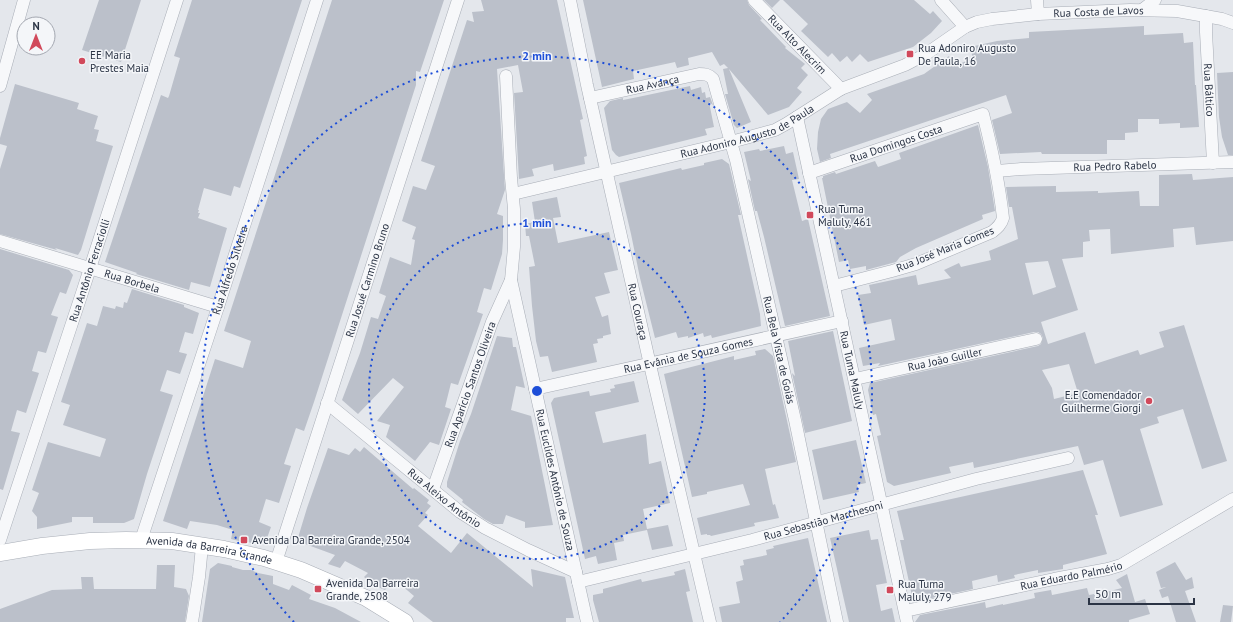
<svg xmlns="http://www.w3.org/2000/svg" width="1233" height="622" viewBox="0 0 1233 622" font-family="'PT Sans',sans-serif">
<rect width="100%" height="100%" fill="#e4e7ec"/>
<!-- building -->
<path fill="#bbc0ca" fill-rule="evenodd" d="M99 0H141L121 62 82 50Z
M192 0H302L240 188 234 186 231 196 204 188 198 210H199L198 213H200L198 218 227 228 210 287 191 282 189 290 136 274 137 273 105 262 161 95 168 98 169 96 180 58 174 56Z
M332 0H444L420 72 416 71V85L314 402 304 431 296 428 284 464 291 466 279 503 266 499 259 522 271 527 266 541 253 537 252 543 243 541V542L231 539 233 530 217 525 190 521 187 529 163 521 215 359 243 368 251 341 224 331Z
M481 0H557L583 119 580 120 587 156 584 157 585 164 554 171 553 164 532 169 534 176 519 179 514 93 523 92 518 65 497 69 505 190 497 214 503 216V240L502 254 491 290 484 288 477 312 483 314 458 385 451 383 445 407 451 409 439 445 430 442 415 461 386 437 390 425 377 421 404 387 393 378 358 414 342 400 360 353 371 317 378 319 386 296 379 293 390 257 411 265 415 240 412 239 416 227 402 221 413 186 426 190 435 166 421 161 467 20 474 22 472 12 484 11Z
M583 0H747L749 5 762 19 760 20 786 47 785 48 805 64 801 68 808 75 797 88 802 92 789 107 768 115 729 69 751 122 737 128 734 125 725 94H728L723 69 728 68 724 64 720 66 712 52 688 58 689 65 677 68 675 62 633 71 634 79 602 87Z
M764 0H780L772 8Z
M783 0H914L930 14 933 11 942 21 931 33 913 47 868 62 860 54 852 62 847 56 840 62 832 53 828 57 801 31 808 24Z
M1144 26V35L1183 33 1184 43 1193 42 1195 85H1196L1199 127 1180 128V123L1159 124V119H1138V132L1125 133V140H1107V154H1042L1041 152 1000 154 992 120 1012 113 1006 95 830 154 831 158 820 162 817 149 818 132 821 119 828 109 847 102 860 113 872 100 867 94 924 74 949 56 952 66 973 59 970 47 997 41 1029 38V32Z
M1233 72V155H1228L1222 137 1219 117 1217 73Z
M15 84 79 103 77 109 98 116 94 129 99 130 96 141 113 146 81 250 78 255 55 248 57 250 0 234V169L7 146 0 144V138Z
M690 86 691 90 701 87 702 93 705 92 706 98 710 97 713 105 709 102 714 127 705 129 707 135 619 157 616 155 612 150 604 108 610 101 623 98V100L638 97Z
M978 125 988 167 995 211 982 215 983 219 916 248 900 257 896 262 866 270V266L850 269 848 260 839 262 822 178H823V176L835 172 836 174 875 161 878 167 901 159 899 153Z
M784 146 786 154 793 152 799 179 792 180 802 221 808 219 830 316 785 326 764 237 757 211H755L748 179 751 181 744 152 759 149 760 151Z
M722 159 729 164 741 215H738L760 314 761 326 712 338 711 335 704 337 703 333 688 338V336L678 338 676 332 655 338 640 278 631 234 619 183 673 170 681 168 682 170 704 165V163Z
M1192 174 1193 180 1233 177V241L1196 245 1194 227 1173 229 1174 247 1111 254 1110 229 1089 230 1090 241 1083 242V257L1062 259 1078 310 1041 322 1048 344 1085 332 1095 364 1138 350 1140 355 1164 347 1159 332 1184 325 1227 461 1202 469 1183 409 1157 417 1159 423 1140 429 1163 505 1120 517 1103 460 1084 465 1078 446 974 468 973 462 949 467 951 473 894 486 887 482 877 436 881 435 876 414 873 415 868 390 870 383 1038 346 1041 344 1043 338 1041 334 1038 332H1034L878 366 880 363 863 366 859 348 895 340 891 319 864 325 858 295 871 293 869 285 916 275 918 285 951 278 944 270 959 263 961 267 991 260 989 251 1018 239 1012 207H1009L1006 187 1056 186V192L1098 191V193L1139 191 1140 206H1159V175ZM1048 261 1056 287 1033 295 1025 263ZM1069 364 1078 393 1054 399 1052 388 1042 370Z
M557 197 561 217 553 218 558 243 609 232 618 270 604 273 610 293 595 297 602 317 608 315 611 334 603 336V338L597 339 598 343 593 344 597 362 552 372 548 356 540 357 536 341 532 306 529 267 535 266 529 236H526L525 224 535 222 532 202Z
M0 249 69 270 73 275 66 294 60 292 51 315 58 317 46 353 38 351 32 371 39 373 26 413 17 410 11 431 20 433 3 490 0 489Z
M132 289 184 305V307L199 313 193 334 185 332 179 352 187 354 180 374 167 370 160 391 173 395 147 474 134 519 124 523H93V517H72V522L37 529V517L32 511 39 493 32 490 48 442 100 457 106 439 63 425 70 405 61 402 87 323 97 326 103 306 115 309 116 306 123 308 124 302 127 303Z
M833 331 852 421 805 433 792 373 795 376 788 341Z
M497 336 512 338 513 347H516L525 388 516 386 511 410 531 416 553 525 525 528V522L506 515 503 524H493L484 519 462 502 463 500 447 487V482L460 441 471 414Z
M765 349 773 356 796 462 765 469 773 505 775 504 779 518 754 523 755 526 711 536 710 535H707V534L701 535 697 518 750 505 743 484 707 492V494L692 497 664 374 734 356V360L756 355 755 351Z
M634 381 639 402 595 412 603 443 646 434 649 464 661 461 670 503 643 509 647 529 668 525 673 546 652 550 647 530 623 535 624 541 614 543 617 560 598 564 596 556 585 559 551 403 554 398 589 391 590 396 611 392 610 389 615 388 614 385Z
M856 440 866 483 857 485 859 492 823 500 812 450Z
M364 447 413 489 414 488 429 500 427 503 431 506 425 513 428 515 418 526 451 553 467 533 533 587 531 569 565 577 574 618H566V622H433L408 603 414 596 394 579 385 590 373 585 364 577 368 573 345 561 340 568 328 564 335 555 297 541 307 508 328 448 349 455 355 448 360 452Z
M1083 470 1098 515H1095L1107 554 1063 565V569L1038 573V570L1014 575 1015 578 998 582 997 575 972 581 973 589 918 601 912 596 900 540H904L897 511Z
M869 530 871 540 878 539 887 583 876 585 881 611 892 608 895 622H849L830 538Z
M808 538 827 622H722L719 607 740 603 736 582 743 580 740 566 744 565 743 560 767 555 766 550 774 548 773 546Z
M1175 562 1186 580 1192 577 1194 588 1185 591 1196 622H1176L1168 596 1162 598 1159 590 1166 587 1161 588 1156 572Z
M218 563 232 566V567L243 570H251L258 573 273 576V584L289 590 292 585 311 595 309 599 335 608 361 622H202L210 569Z
M157 565H175L174 587 186 589 189 596 185 622H0V609L52 590 82 589 81 577H93L94 589H156Z
M685 569 690 591 686 592 693 622H599L593 600V595L603 593V589L641 579 642 582 675 575 674 572Z
M1127 574 1135 602 1145 599 1150 614 1129 620V622H915L920 615 976 604 985 602 986 608 1003 604V605L1035 598 1034 593 1051 590 1052 595 1087 588 1089 595 1094 594V595L1122 588 1116 580Z
M1223 605 1233 606 1231 622H1220Z"/>
<g fill="none" stroke-linecap="round" stroke-linejoin="round">
<defs>
<g id="minor">
<path id="s1" d="M570 0 587 85 653 378 710 622"/>
<path id="s2" d="M754 0 841 89"/>
<path d="M941 0 965 27"/>
<path d="M1037 0 1038 14"/>
<path d="M1142 10 1155 0"/>
<path id="s3" d="M1206 16V32L1213 163"/>
<path id="s4" d="M506 76 511 178 514 209V247L511 280 587 622"/>
<path d="M0 86 24 0"/>
<path id="s5" d="M590 98 699 74C705 74 708 74 713 79L736 160 795 420 837 622"/>
<path id="s6" d="M797 117 907 622"/>
<path id="s7" d="M997 171 1021 169 1233 162"/>
<path id="s8" d="M809 173 983 114C992 149 999 182 1003 218 1001 225 997 228 992 232L916 264 892 271 834 286"/>
<path id="s9" d="M513 194 731 142 775 130 786 124 841 89 905 65 926 54 965 27 977 22 992 19 1038 14 1130 10 1177 11 1222 19 1233 23"/>
<path id="s10" d="M0 241 218 307"/>
<path id="s11" d="M855 379 1036 339"/>
<path id="s12" d="M535 389 842 321"/>
<path id="s13" d="M327 403 460 512 485 528 528 550 576 572"/>
<path id="s14" d="M433 489 492 322 511 280"/>
<path id="s15" d="M0 540 82 293 177 0"/>
<path id="s16" d="M141 540 218 307 317 0"/>
<path id="s17" d="M276 562 458 0"/>
<path id="s18" d="M578 582 752 540 976 479 1068 458"/>
<path id="s19" d="M905 611 1054 579 1108 569 1121 565 1233 499"/>
<path d="M192 622 199 577 202 546"/>
</g>
<g id="secondary">
<path id="s20" d="M0 553 42 546 90 541 126 540 172 541 224 549 264 558 301 570 366 598 405 622"/>
</g>
</defs>
<!-- minor casing -->
<use href="#minor" stroke="#a9aeb7" stroke-width="13"/>
<!-- secondary casing -->
<use href="#secondary" stroke="#a9aeb7" stroke-width="17"/>
<!-- minor -->
<use href="#minor" stroke="#f7f8fa" stroke-width="12"/>
<!-- secondary -->
<use href="#secondary" stroke="#fff" stroke-width="16"/>
</g>
<!-- distance rings -->
<g fill="none" stroke="#1d4ed8" stroke-width="2" stroke-dasharray="2 4">
<circle cx="537" cy="391" r="168"/>
<path d="M294 622A335 335 0 1 1 780 622"/>
</g>
<!-- markers -->
<g fill="#d1495b" stroke="#f4f6f9" stroke-width="1.5">
<rect x="906" y="50" width="8" height="8" rx="2"/>
<circle cx="82" cy="61" r="4"/>
<rect x="806" y="211" width="8" height="8" rx="2"/>
<circle cx="1149" cy="401" r="4"/>
<rect x="240" y="536" width="8" height="8" rx="2"/>
<rect x="314" y="585" width="8" height="8" rx="2"/>
<rect x="886" y="586" width="8" height="8" rx="2"/>
</g>
<g text-anchor="middle" dominant-baseline="central" stroke-width="3" stroke-linejoin="round" paint-order="stroke">
<!-- street labels -->
<g font-size="11" fill="#2b3445" stroke="#f4f6f9">
<text stroke="none"><textPath href="#s9" startOffset="622">Rua Costa de Lavos</textPath></text>
<text stroke="none"><textPath href="#s2" startOffset="62">Rua Alto Alecrim</textPath></text>
<text stroke="none"><textPath href="#s5" startOffset="64">Rua Avança</textPath></text>
<text stroke="none"><textPath href="#s3" startOffset="74">Rua Báltico</textPath></text>
<text stroke="none"><textPath href="#s9" startOffset="243">Rua Adoniro Augusto de Paula</textPath></text>
<text stroke="none"><textPath href="#s8" startOffset="92">Rua Domingos Costa</textPath></text>
<text stroke="none"><textPath href="#s7" startOffset="118">Rua Pedro Rabelo</textPath></text>
<text transform="translate(945 249) rotate(-22)">Rua José Maria Gomes</text>
<text stroke="none"><textPath href="#s15" startOffset="284">Rua Antônio Ferraciolli</textPath></text>
<text stroke="none"><textPath href="#s16" startOffset="284">Rua Alfredo Silveira</textPath></text>
<text stroke="none"><textPath href="#s10" startOffset="138">Rua Borbela</textPath></text>
<text stroke="none"><textPath href="#s17" startOffset="296">Rua Josué Carmino Bruno</textPath></text>
<text stroke="none"><textPath href="#s1" startOffset="319">Rua Couraça</textPath></text>
<text stroke="none"><textPath href="#s5" startOffset="406">Rua Bela Vista de Goiás</textPath></text>
<text stroke="none"><textPath href="#s12" startOffset="157">Rua Evânia de Souza Gomes</textPath></text>
<text stroke="none"><textPath href="#s11" startOffset="92">Rua João Guiller</textPath></text>
<text stroke="none"><textPath href="#s6" startOffset="259">Rua Tuma Maluly</textPath></text>
<text stroke="none"><textPath href="#s14" startOffset="111">Rua Aparício Santos Oliveira</textPath></text>
<text stroke="none"><textPath href="#s4" startOffset="409">Rua Euclides Antônio de Souza</textPath></text>
<text stroke="none"><textPath href="#s13" startOffset="151">Rua Aleixo Antônio</textPath></text>
<text stroke="none"><textPath href="#s18" startOffset="253">Rua Sebastião Marchesoni</textPath></text>
<text stroke="none"><textPath href="#s20" startOffset="211">Avenida da Barreira Grande</textPath></text>
<text stroke="none"><textPath href="#s19" startOffset="170">Rua Eduardo Palmério</textPath></text>
</g>
<!-- poi labels -->
<g font-size="11" fill="#2b3445" stroke="#f4f6f9" text-anchor="start">
<text x="918" y="48">Rua Adoniro Augusto<tspan x="918" dy="13">De Paula, 16</tspan></text>
<text x="90" y="55">EE Maria<tspan x="90" dy="13">Prestes Maia</tspan></text>
<text x="818" y="209">Rua Tuma<tspan x="818" dy="13">Maluly, 461</tspan></text>
<text x="1141" y="395" text-anchor="end">E.E Comendador<tspan x="1141" dy="13">Guilherme Giorgi</tspan></text>
<text x="252" y="540">Avenida Da Barreira Grande, 2504</text>
<text x="326" y="583">Avenida Da Barreira<tspan x="326" dy="13">Grande, 2508</tspan></text>
<text x="898" y="584">Rua Tuma<tspan x="898" dy="13">Maluly, 279</tspan></text>
</g>
</g>
<circle cx="537" cy="391" r="6" fill="#1d4ed8" stroke="#f4f6f9" stroke-width="2"/>
<g font-size="12" text-anchor="middle" font-weight="bold" fill="#1d4ed8" stroke="#f4f6f9" stroke-width="3" stroke-linejoin="round" paint-order="stroke">
<text x="537" y="60">2 min</text>
<text x="537" y="227">1 min</text>
</g>
<!-- north arrow -->
<g transform="translate(36 36)"><circle r="19" fill="#f4f6f9" stroke="#a4a8b1"/>
<path d="M0-3L7 15L0 10L-7 15Z" fill="#d1495b"/>
<text y="-6" font-size="11" font-weight="bold" text-anchor="middle" fill="#2b3445">N</text>
</g>
<!-- scale -->
<path d="M1089 598v6h105v-6" fill="none" stroke="#2b3445" stroke-width="2"/>
<text x="1095" y="598" font-size="12" fill="#2b3445" stroke="#f4f6f9" stroke-width="3" paint-order="stroke">50 m</text>
</svg>
